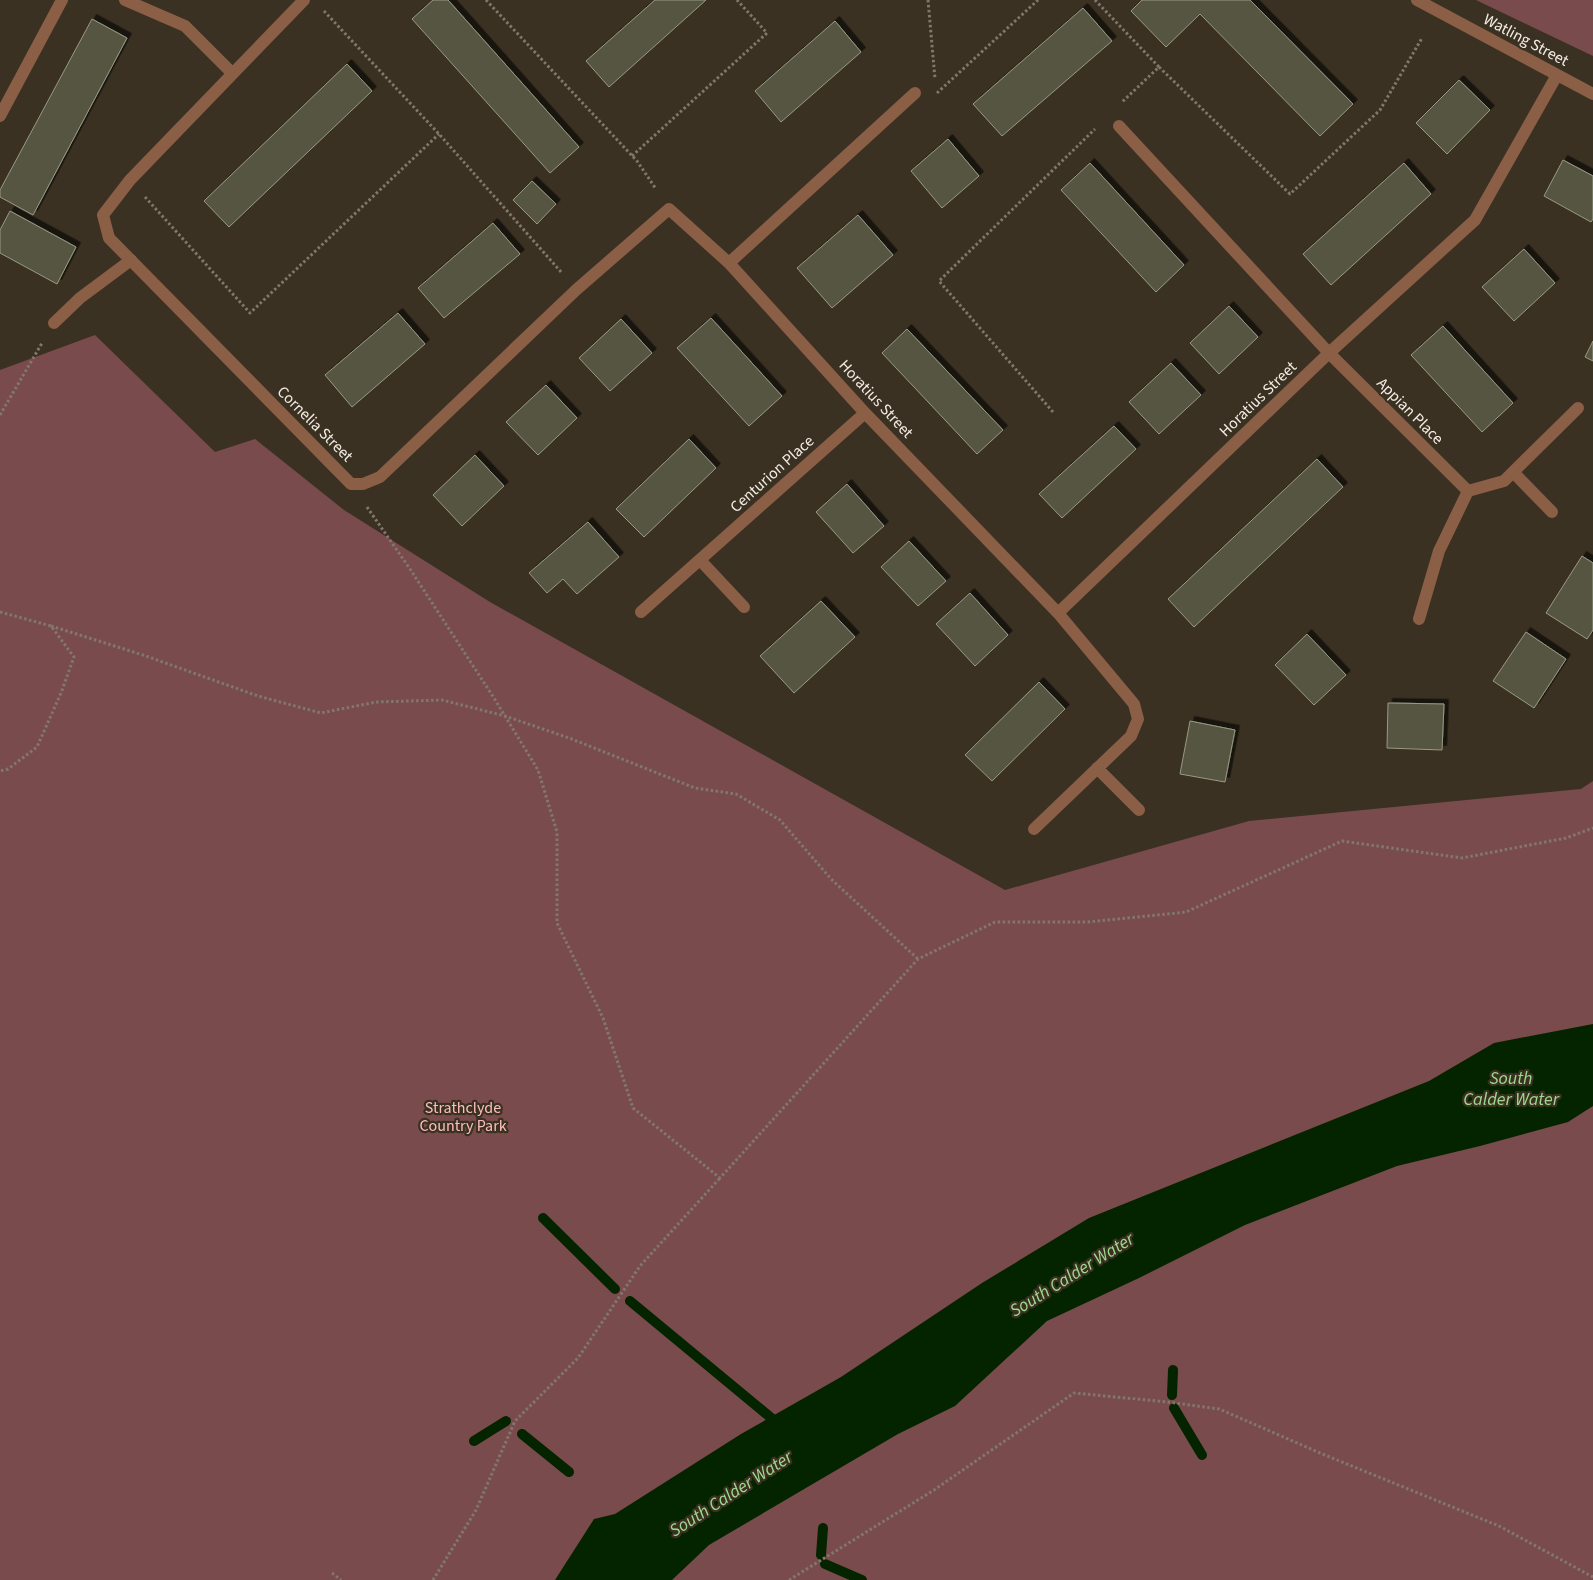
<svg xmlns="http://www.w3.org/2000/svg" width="1593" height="1580" viewBox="0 0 1593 1580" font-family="'Source Sans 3',sans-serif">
<defs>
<filter id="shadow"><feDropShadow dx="4.5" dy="-4.5" stdDeviation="0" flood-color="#0009"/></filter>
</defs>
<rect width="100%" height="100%" fill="#3b3122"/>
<!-- green -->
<path fill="#7a4b4c" d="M1476 0H1593V56Z
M95 335 215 452 255 439 344 510 490 602 1005 890 1249 821 1581 789 1593 781V1580H0V370Z"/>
<!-- water -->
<path fill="#042400" d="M1593 1024V1106L1568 1122 1480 1146 1397 1166 1245 1225 1139 1278 1047 1321 955 1406 898 1434 709 1545 672 1580H555L594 1519 615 1514 741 1434 841 1377 982 1283 1089 1218 1429 1081 1494 1043Z"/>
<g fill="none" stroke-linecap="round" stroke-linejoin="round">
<!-- stream -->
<path stroke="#042400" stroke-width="10" d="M543 1218 615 1289
M630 1301 781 1426
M1172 1395 1173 1370
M1174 1408 1202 1455
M522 1434 569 1472
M474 1441 506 1421
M821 1555 823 1528
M825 1564 862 1580"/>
</g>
<!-- building -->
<path fill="#545442" stroke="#999a85" filter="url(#shadow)" d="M433 0H448L579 147 550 173 412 19Z
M655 0H706L609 87 586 61Z
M1142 0H1250L1353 104 1320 136 1200 14 1166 47 1131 11Z
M1083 8 1112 41 1002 136 973 104Z
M92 19 127 38 33 215 0 197V190Z
M835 21 861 52 781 122 755 91Z
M347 64 372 91 229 227 204 201Z
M1459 80 1490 110 1447 154 1416 123Z
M948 139 979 176 942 208 911 171Z
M1563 160 1593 176V219L1591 222 1544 196Z
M1090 163 1184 265 1156 292 1061 190Z
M1404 163 1431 194 1331 285 1303 254Z
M532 181 556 204 537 224 513 200Z
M10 211 76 247 57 284 0 253V230Z
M858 215 893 255 832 308 797 268Z
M493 223 520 254 444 318 418 288Z
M1524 249 1555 283 1514 321 1482 287Z
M1229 306 1258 337 1219 374 1190 343Z
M398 313 425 344 352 407 325 375Z
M711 318 782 396 749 426 677 348Z
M621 319 652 353 610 391 579 358Z
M1443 326 1513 403 1482 432 1411 355Z
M907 329 1003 430 977 454 882 353Z
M1593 341V361L1585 357Z
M1171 363 1201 395 1159 434 1129 402Z
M546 385 577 418 538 455 506 422Z
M1114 426 1136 449 1062 518 1039 494Z
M689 439 716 468 644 537 616 509Z
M475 455 504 486 462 526 433 495Z
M1317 459 1343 487 1194 627 1168 599Z
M847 484 884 526 853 553 816 512Z
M588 522 619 557 577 594 563 579 547 593 529 573Z
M909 541 946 581 918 606 881 567Z
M1582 556 1593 563V630L1587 639 1546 613Z
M970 593 1008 635 975 666 936 624Z
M821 601 855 637 794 693 760 656Z
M1526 632 1566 659 1534 708 1493 681Z
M1307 634 1346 675 1314 705 1275 665Z
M1039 682 1065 709 992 781 965 755Z
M1388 703 1444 704 1442 750 1387 748Z
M1190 721 1235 730 1225 782 1180 774Z"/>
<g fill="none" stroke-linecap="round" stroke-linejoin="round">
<!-- path -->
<path stroke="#81786b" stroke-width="3" stroke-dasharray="2.5 2.5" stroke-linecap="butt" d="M486 0 637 161 656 189
M928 0 935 79
M1095 0 1159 67 1121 103
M324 11 439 134 562 273
M1159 67 1290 194 1380 110 1422 38
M937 93 1038 0
M632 156 767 33 737 0
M145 197 250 313 439 134
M1053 412 939 281 1095 129
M0 415 42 343
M367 507 410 569 494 698 538 770 557 832V923L603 1018 633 1108 720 1178 918 959 995 922H1087L1186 912 1342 841 1462 858 1566 838 1593 828
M0 612 51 626 74 657 61 693 37 747 8 769 0 771
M51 626 143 655 258 696 321 713 376 702 442 700 505 716 569 738 695 788 736 794 780 820 831 879 918 959
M332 1573 341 1580
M433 1580 476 1510 515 1421 578 1358 640 1266 720 1178
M789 1580 934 1490 1074 1393 1168 1402 1219 1409 1320 1453 1499 1526 1593 1577"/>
<!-- lane -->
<path stroke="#8b5e46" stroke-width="12" d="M54 323 80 298 131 260"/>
<!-- street -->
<path stroke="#8b5e46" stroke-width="12" d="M125 0 185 26 232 73
M304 0 130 180 103 215 109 238 351 484H363L380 477 576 290 669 209 729 263 865 413 1058 613 1329 353 1475 220 1557 75
M1417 0 1593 94
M0 116 62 0
M1119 126 1329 353 1468 491 1439 551 1419 619
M729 263 915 93
M1513 472 1552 512
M1468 491 1504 481 1578 408
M700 560 744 607
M641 612 865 413
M1097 768 1139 810
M1034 829 1131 736 1138 719 1134 704 1058 613"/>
</g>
<g text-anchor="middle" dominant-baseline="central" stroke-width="4.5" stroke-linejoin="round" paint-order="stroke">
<!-- street labels -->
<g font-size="16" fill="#f3ece3" stroke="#3b3122">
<text transform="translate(1526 40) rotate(28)">Watling Street</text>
<text transform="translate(876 399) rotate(47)">Horatius Street</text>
<text transform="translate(1258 399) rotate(-44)">Horatius Street</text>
<text transform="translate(1410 411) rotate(45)">Appian Place</text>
<text transform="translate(315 424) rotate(45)">Cornelia Street</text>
<text transform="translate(772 474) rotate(-42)">Centurion Place</text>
</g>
<!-- park labels -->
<g font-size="16" fill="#ffbebe" stroke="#3b3122">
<text x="463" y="1108">Strathclyde<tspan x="463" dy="18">Country Park</tspan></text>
</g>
<!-- water labels -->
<g font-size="18" font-style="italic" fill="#9ddb8c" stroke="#3b3122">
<text x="1511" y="1078">South<tspan x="1511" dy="21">Calder Water</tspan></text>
<text transform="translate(1072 1275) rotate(-32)">South Calder Water</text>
<text transform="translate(731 1494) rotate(-33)">South Calder Water</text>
</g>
</g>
</svg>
